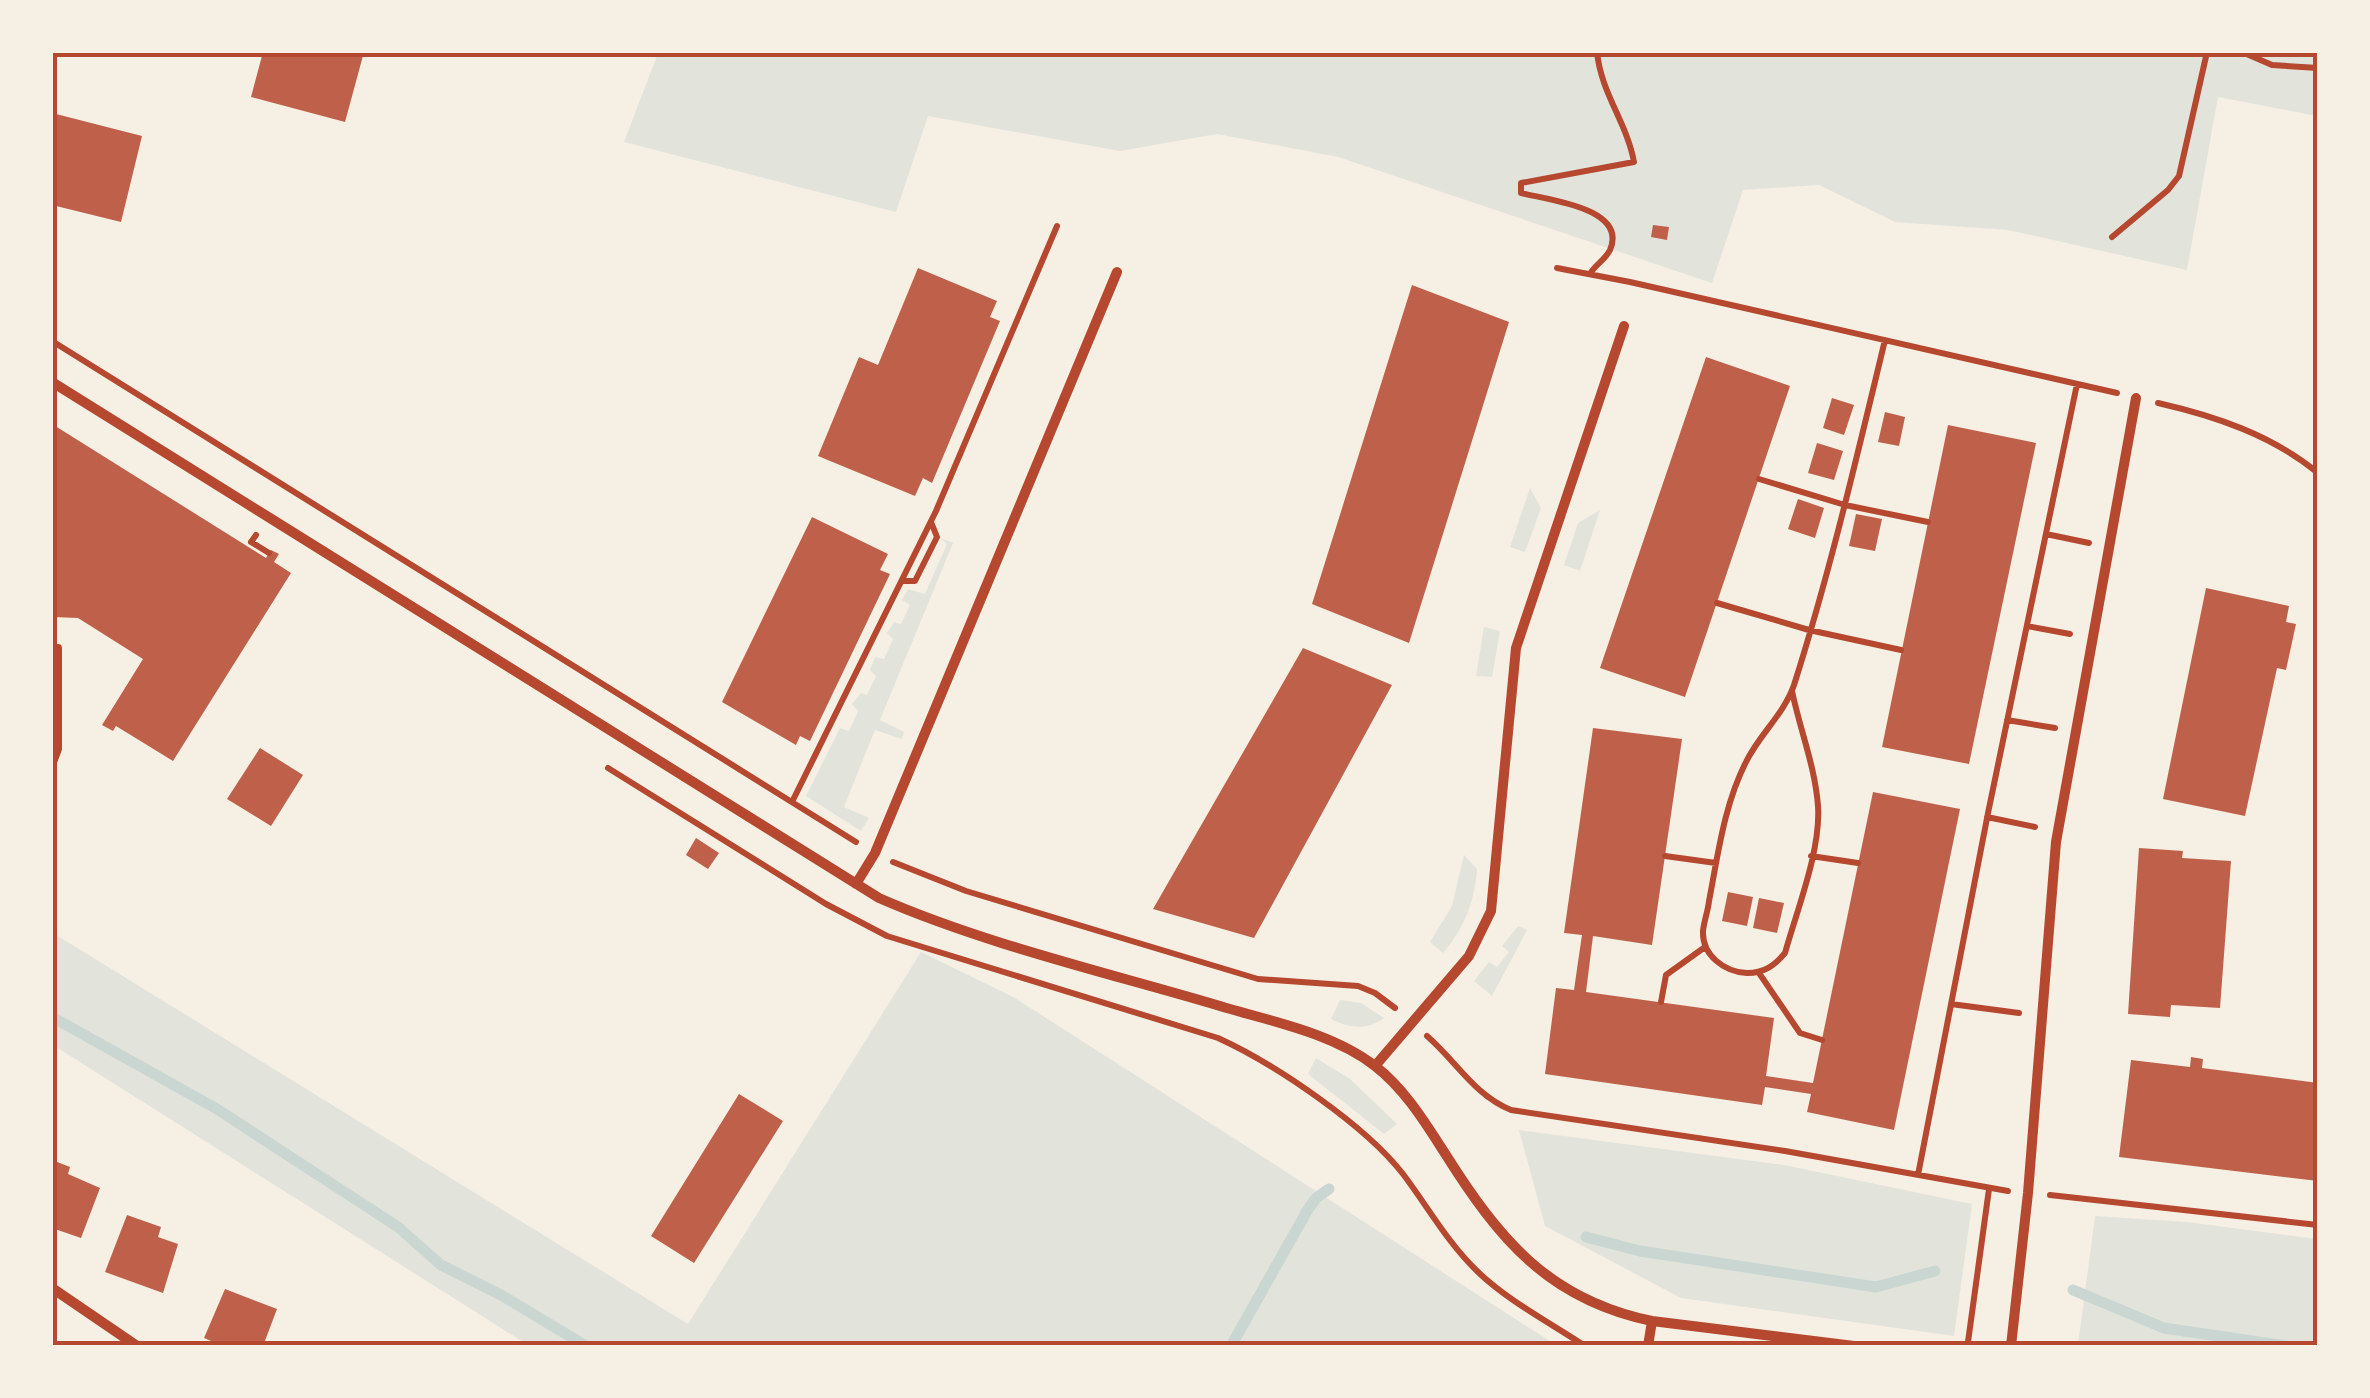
<svg xmlns="http://www.w3.org/2000/svg" width="2370" height="1398" viewBox="0 0 2370 1398" font-family="'Archivo Narrow',sans-serif">
<rect width="100%" height="100%" fill="#f6efe4"/>
<!-- green -->
<path fill="#e2e4dc" d="M658 53H2317V116L2218 97 2187 270 2008 230 1895 222 1819 185 1743 190 1712 283 1338 157 1217 134 1120 151 928 116 896 212 624 142Z
M1530 488 1541 508 1525 552 1510 547Z
M1600 510 1580 571 1564 565 1578 523Z
M940 538 953 543 880 720 904 732 902 739 875 730 844 807 869 818 861 831 806 796 840 728 849 731 858 711 852 704 861 693 867 695 876 676 870 670 875 657 884 659 893 639 887 633 894 622 901 624 910 605 902 600 908 589 925 594 947 544Z
M1484 627 1500 631 1492 677 1476 676Z
M1464 855 1477 869C1475 901 1464 929 1443 953L1430 942 1452 906Z
M1518 926 1527 930 1492 996 1474 981 1489 962 1497 967 1509 952 1502 946Z
M53 933 688 1324 921 952 1015 998 1556 1345H528L53 1045Z
M1340 1000 1361 1003 1384 1018C1366 1031 1350 1028 1331 1019Z
M1316 1058 1350 1079 1397 1124 1384 1134 1308 1074Z
M1519 1130 1784 1165 1972 1204 1954 1336 1681 1298 1545 1226Z
M2095 1216 2187 1222 2317 1239V1345H2078Z"/>
<g fill="none" stroke-linecap="round" stroke-linejoin="round">
<!-- stream -->
<path stroke="#c9d6d2" stroke-width="11" d="M52 1017 217 1109 398 1227 441 1265 501 1295 586 1346
M1586 1237 1640 1251 1876 1287 1935 1271
M2073 1290 2164 1328 2286 1346
M1231 1346 1307 1211 1316 1198 1329 1189"/>
</g>
<!-- building -->
<path fill="#bf614a" d="M263 52H364L345 122 251 97Z
M56 114 142 136 121 222 52 205V128Z
M1653 225 1669 227 1667 240 1651 237Z
M918 268 997 301 990 317 1000 321 932 483 923 478 915 496 818 456 859 357 878 365Z
M1412 285 1509 322 1409 643 1312 604Z
M1706 357 1790 386 1685 697 1600 668Z
M1832 398 1854 405 1844 435 1823 428Z
M1885 412 1905 417 1899 446 1878 442Z
M52 424 266 558 271 550 279 554 274 562 291 573 173 761 116 726 113 731 102 725 143 659 78 618 52 617Z
M1948 425 2036 443 1969 764 1882 747Z
M1817 443 1843 451 1834 480 1808 473Z
M1798 499 1824 508 1815 538 1788 529Z
M1856 514 1882 519 1875 551 1849 546Z
M812 517 888 554 880 570 890 574 810 741 800 736 796 745 722 702Z
M2206 588 2289 606 2286 622 2296 624 2286 670 2277 668 2245 816 2163 799Z
M1303 648 1392 685 1254 938 1153 909Z
M1593 728 1682 739 1652 945 1593 936 1586 992 1774 1018 1766 1076 1813 1083 1873 792 1960 809 1894 1130 1807 1112 1811 1094 1765 1087 1762 1105 1545 1074 1556 988 1574 990 1578 962 1582 935 1564 933Z
M260 748 303 775 271 826 227 799Z
M696 838 719 853 708 869 686 855Z
M2139 848 2183 851 2182 858 2231 861 2220 1008 2171 1005 2170 1017 2128 1014Z
M1728 892 1753 897 1747 926 1722 921Z
M1759 898 1784 903 1777 933 1753 928Z
M2191 1057 2203 1059 2202 1068 2318 1083V1181L2119 1157 2131 1060 2190 1067Z
M739 1094 783 1121 694 1263 651 1236Z
M52 1160 70 1167 68 1174 100 1188 81 1238 52 1228Z
M127 1215 161 1227 158 1237 178 1244 163 1293 105 1272Z
M225 1289 277 1309 263 1346H223L204 1338Z"/>
<g fill="none" stroke-linecap="round" stroke-linejoin="round">
<!-- path -->
<path stroke="#b5482f" stroke-width="6" d="M2242 52 2272 65 2318 68
M2112 237 2168 190 2179 176 2207 52
M1557 268 1630 282 2117 393
M1590 274C1595 265 1605 260 1610 250 1628 208 1548 200 1521 193V183L1634 162C1627 123 1601 93 1597 52
M52 341 856 842
M2158 403C2215 416 2272 435 2318 473
M1759 479 1845 505 1928 522
M2046 534 2089 543
M256 535 251 542 269 553
M902 581H915L937 537 931 522
M1717 603 1809 630 1901 650
M2027 626 2070 634
M1792 691C1800 730 1815 766 1818 806 1821 850 1797 910 1785 953 1774 966 1764 973 1747 973 1724 972 1702 955 1703 931 1704 921 1708 911 1709 901 1718 855 1724 805 1746 762 1759 735 1784 714 1794 685 1830 572 1857 456 1885 340
M2007 720 2055 728
M608 768 826 904 887 936 1218 1038C1275 1064 1365 1125 1403 1174 1428 1207 1447 1242 1477 1271 1508 1301 1549 1322 1585 1346
M792 802 936 511 1057 226
M1987 817 2035 827
M1665 856 1716 863
M1811 856 1858 863
M893 862 966 891 1258 979 1358 986 1375 993 1395 1008
M1759 973 1800 1033 1822 1040
M1661 1002 1666 975 1705 947
M1951 1004 2019 1013
M1427 1036C1456 1061 1475 1096 1511 1110L1785 1151 2008 1191
M1918 1175 1988 813 2077 384
M2050 1195 2318 1225
M1968 1342 1989 1189"/>
<!-- service -->
<path stroke="#b5482f" stroke-width="8" d="M52 765 58 749V648"/>
<!-- minor -->
<path stroke="#b5482f" stroke-width="10" d="M52 382 879 898C984 944 1109 973 1220 1006 1270 1021 1333 1033 1375 1066 1405 1089 1426 1124 1446 1155 1499 1239 1549 1300 1652 1321L1854 1346
M856 884 875 853 1117 272
M1375 1066 1469 956 1491 911 1516 648 1624 326
M52 1288 137 1346
M1648 1346 1652 1321
M2011 1346 2028 1193 2056 842 2136 398"/>
</g>
<!-- border -->
<rect width="2370" height="1398" fill="none" stroke="#f6efe4" stroke-width="110"/>
<rect x="55" y="55" width="2260" height="1288" fill="none" stroke="#b5482f" stroke-width="4"/>
</svg>
